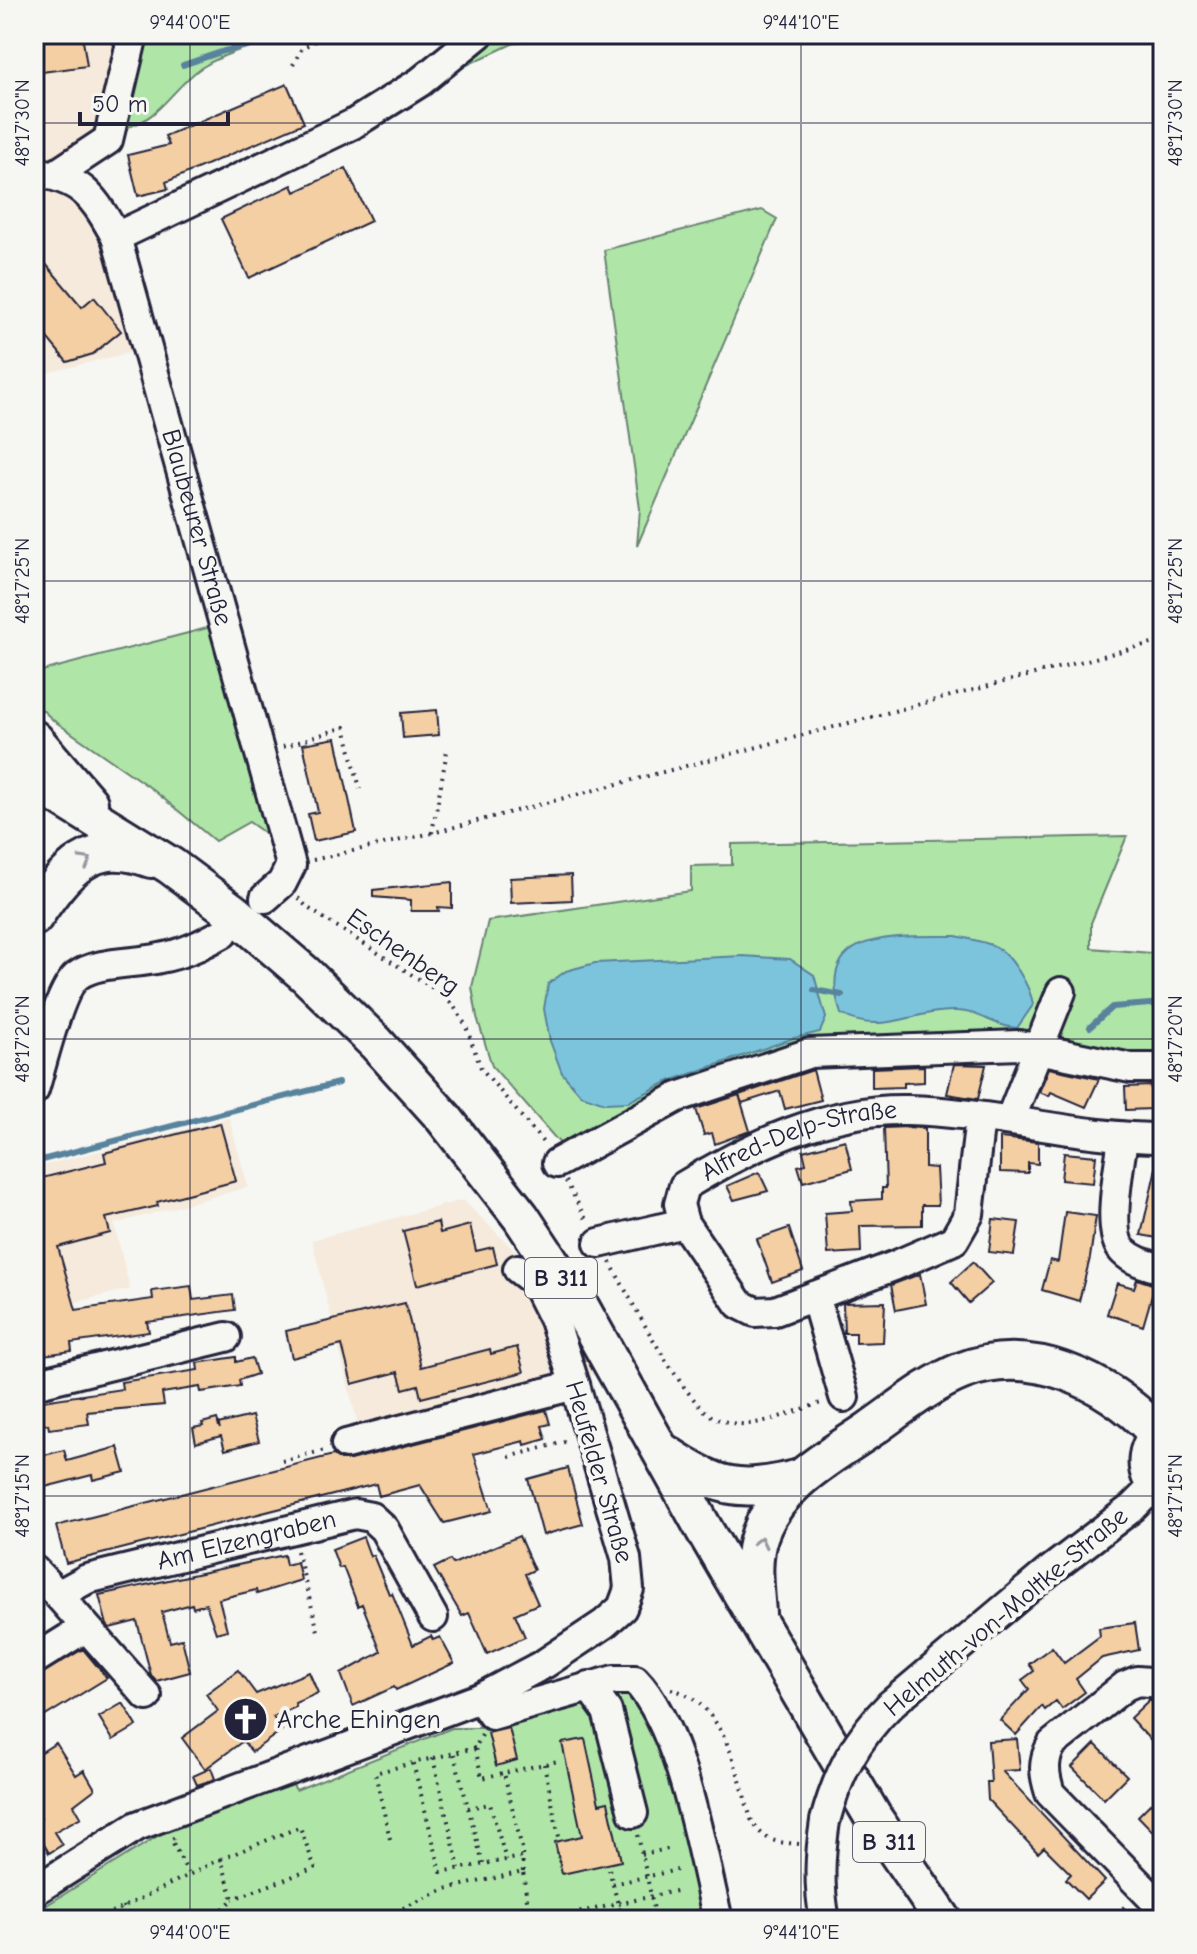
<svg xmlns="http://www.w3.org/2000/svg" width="1197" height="1954" viewBox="0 0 1197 1954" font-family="'Comic Neue',sans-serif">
<rect width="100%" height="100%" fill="#f6f6f2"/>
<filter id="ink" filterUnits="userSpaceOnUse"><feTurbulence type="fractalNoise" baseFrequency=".0125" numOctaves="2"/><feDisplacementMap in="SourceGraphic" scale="16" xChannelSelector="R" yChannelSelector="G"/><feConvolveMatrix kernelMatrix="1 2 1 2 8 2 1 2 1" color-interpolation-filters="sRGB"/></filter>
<g filter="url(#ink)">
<!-- built -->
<path fill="#f5eadb" d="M34 34H136L108 140 56 175 80 185 148 348 34 376Z
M229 1118 248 1187 114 1224 130 1289 34 1312V1168Z
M463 1200 552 1287 597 1373 360 1433 312 1240Z"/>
<!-- green -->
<path fill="#b0e5a8" stroke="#698472" stroke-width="2" d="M153 34H307C271 41 232 48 201 68 173 87 159 121 124 128L142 53Z
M489 34H550L512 44 426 84Z
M762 210 777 219 637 546 640 509 604 250Z
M215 626 276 841 249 822 215 841 152 789 53 720 34 702V673Z
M1127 836 1091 923V948L1163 954V1063L1034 1034 813 1044 563 1147 492 1066 477 1017 472 987 488 921 691 891V866L732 865V844Z
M618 1684 629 1686 656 1728 711 1920H34V1913L169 1829 293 1785 296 1790 452 1728H494L576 1708Z"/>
<!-- water -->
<path fill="#7cc4dc" stroke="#58839c" stroke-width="2" d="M956 936C968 939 983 941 994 946 1011 953 1031 988 1033 1005L1017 1028C995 1027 979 1011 957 1011 915 1009 882 1037 841 1014 812 927 899 937 956 936Z
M743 956 790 959 814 975 826 1018 820 1032 794 1038 667 1082 628 1102 605 1103 581 1095 562 1073 550 1041 544 1009 548 984 566 971 595 963Z"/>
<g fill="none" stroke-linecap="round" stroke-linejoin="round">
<!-- stream -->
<path stroke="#58839c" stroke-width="6" d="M183 65 224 51 299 34
M814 990 842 995
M1090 1027 1112 1007 1163 1003
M34 1162 338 1083"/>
</g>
<!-- building -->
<path fill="#f4cfa4" stroke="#22223b" stroke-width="2" d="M34 34H82L87 66 34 73Z
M287 84 304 123 166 182 168 189 138 196 128 155 169 145 165 136Z
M346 168 371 221 249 278 221 219 292 185 295 192Z
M34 250 82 307 94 297 121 331 93 354 67 362 34 322Z
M437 710 439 735 403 738 401 713Z
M336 738 356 832 314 841 308 814 318 812 303 744Z
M571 875 572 900 511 903 510 878Z
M452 882V908L438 907 439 911H411V900L373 897V890Z
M954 1064 986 1065 978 1099 947 1094Z
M924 1066V1082L904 1083V1087L872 1088V1068Z
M1049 1068 1099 1079 1086 1107 1051 1092 1049 1096 1039 1092Z
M813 1070 821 1100 785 1109 780 1091 742 1103 739 1095Z
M1151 1086 1152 1109 1126 1110 1125 1087Z
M739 1095 750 1131 715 1144 712 1133 704 1135 696 1109Z
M220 1123 236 1181 157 1202 158 1206 106 1218 110 1233 58 1247 76 1310 153 1299 152 1291 191 1286 193 1300 233 1295 235 1310 147 1322 149 1332 71 1343 72 1351 44 1355 43 1352 34 1353V1180L106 1162 104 1153Z
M907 1127 925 1128V1167L936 1168 938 1205H922V1225L860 1226 861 1252 828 1254 825 1213 852 1211 851 1201 882 1199V1188H886L884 1128Z
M1000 1138 1038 1142V1164L1028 1163V1173L1000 1172Z
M845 1140 852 1169 803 1182 798 1166 806 1164 803 1151Z
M1064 1153 1096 1156 1093 1183 1061 1180Z
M1156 1168H1163V1239L1141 1235Z
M759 1172 768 1191 734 1200 727 1186Z
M1065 1212 1096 1216 1090 1258 1079 1301 1042 1290 1050 1260 1058 1262Z
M993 1219 1019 1222 1014 1255 989 1252Z
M438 1222 440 1233 470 1225 476 1251 493 1247 497 1264 417 1285 403 1231Z
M789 1228 803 1271 772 1282 757 1239Z
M973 1262 992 1283 969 1303 951 1282Z
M920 1274 926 1304 896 1310 891 1285Z
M1137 1279 1155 1285 1143 1326 1107 1314 1117 1283 1134 1288Z
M885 1302 883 1342 856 1343V1333H844L843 1303Z
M405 1303 421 1367 490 1349 491 1354 517 1347 524 1372 421 1398 418 1385 403 1389 398 1372 352 1384 342 1345 292 1358 286 1331Z
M236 1357V1362L252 1358 257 1374 239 1380 240 1386 201 1392 200 1387 162 1393 164 1405 87 1412 89 1424 49 1429 48 1424 34 1427 36 1402 122 1389 121 1382 198 1370 197 1363Z
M546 1410 550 1424 542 1426 546 1439 525 1445 524 1441 474 1454 492 1511 444 1523 420 1485 379 1496 376 1484 66 1563 56 1526 333 1455 341 1460H350Z
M252 1416 259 1441 225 1450 221 1436 196 1443 193 1428 203 1426 202 1423 217 1419 220 1429 218 1424Z
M118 1447 125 1472 93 1480 92 1475 45 1487 37 1457 64 1450 67 1461Z
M568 1468 583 1524 543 1535 528 1479Z
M519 1536 534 1570 525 1574 538 1604 515 1614 525 1637 487 1654 469 1613 462 1616 434 1568 450 1560 453 1564Z
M363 1537 370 1556 373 1555 389 1594 392 1593 413 1645 431 1636 433 1640 440 1637 454 1663 396 1690 394 1687 353 1706 341 1674 381 1652 362 1604 358 1606 343 1567 339 1568 332 1549Z
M284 1555 286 1565 297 1562 301 1580 257 1594 256 1590 219 1599 227 1630 216 1633 206 1604 193 1608 192 1604 162 1612 170 1642 182 1639 190 1672 156 1681 151 1675 137 1621 110 1628 107 1625 99 1595Z
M1135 1623 1139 1650 1102 1658 1076 1679 1085 1692 1062 1709 1056 1701 1045 1710 1042 1706 1016 1735 1000 1720 1029 1689 1022 1680 1034 1671 1029 1664 1052 1647 1064 1663 1100 1636 1099 1628Z
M83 1649 107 1678 34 1723V1678Z
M238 1670 256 1694 309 1672 318 1693 295 1703 296 1707 273 1717 282 1730 252 1752 243 1741 205 1769 182 1738 218 1711 206 1694Z
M1150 1699 1163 1714V1731L1152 1742 1130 1718Z
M123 1703 137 1726 113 1740 99 1717Z
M509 1728 517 1760 496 1766 488 1733Z
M585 1739 599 1804 608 1802 621 1861 562 1874 555 1842 582 1836 562 1743Z
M1017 1739 1020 1770 1002 1771 1105 1881 1086 1899 1066 1879 1071 1874 1044 1847 1038 1853 988 1800 987 1782H991L988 1741Z
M56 1743 76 1775 84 1770 95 1789 74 1805 81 1817 54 1832 62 1845 49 1853 34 1827V1822L41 1818 34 1805V1757Z
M1095 1744 1127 1776 1104 1799 1072 1767Z
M211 1768 215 1779 197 1785 193 1776Z
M1163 1791V1842L1138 1816Z"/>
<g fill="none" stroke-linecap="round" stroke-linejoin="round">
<defs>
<g id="minor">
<path id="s1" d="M34 172C82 178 94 197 116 237L291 865 282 883 265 898"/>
<path d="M55 175 108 140 131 43 126 34"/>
<path d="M116 237 353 124 420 82 479 34"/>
<path d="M34 1090C42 1065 58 991 77 976 96 961 137 964 160 958 183 954 203 944 223 933"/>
<path id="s2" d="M980 1117 969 1214 954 1240 894 1266 775 1311 755 1312 739 1304 684 1223 679 1204 684 1186C750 1146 828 1108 907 1110 993 1112 1077 1138 1163 1138"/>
<path d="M1010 1120 1061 992"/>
<path d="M1123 1138C1120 1163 1105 1233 1123 1251 1134 1262 1149 1265 1163 1269"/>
<path d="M557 1163 678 1097 810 1053 1019 1045 1131 1068H1163"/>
<path d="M599 1243 684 1223"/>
<path d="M815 1296 844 1397"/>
<path d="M34 1384 226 1337"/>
<path d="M1163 1425C1138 1444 1136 1478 1163 1498"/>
<path d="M346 1444 575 1385"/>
<path id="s3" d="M34 1570 58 1595 87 1579 355 1514 371 1517 384 1529 433 1617"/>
<path d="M58 1595 147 1696"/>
<path d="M34 1660 85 1628"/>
<path d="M1163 1683 1137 1681 1125 1686 1052 1744C1042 1761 1044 1774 1050 1793L1163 1909"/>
<path d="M589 1686 607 1711 633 1813"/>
<path d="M480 1698 492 1715 614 1680H635C682 1728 702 1854 718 1920"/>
<path d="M891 1704 1048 1572 1133 1507 1152 1488"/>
<path d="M34 1891 137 1826 480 1698 544 1664 604 1624 622 1608 629 1589 626 1558 575 1385 554 1320 535 1282 518 1269"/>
<path d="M825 1920C818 1885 820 1855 825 1821"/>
</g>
<path id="major" d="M34 739 89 803
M34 781 171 866 234 913 305 974 376 1043 443 1117 521 1217 581 1308 705 1531 873 1817 943 1920
M34 917C65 871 91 836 151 859
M665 1453C718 1488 737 1494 800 1478
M757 1613C755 1587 751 1558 760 1534 778 1484 828 1458 869 1430 898 1410 929 1384 962 1371 1032 1344 1107 1381 1155 1431"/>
</defs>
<!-- minor casing -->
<use href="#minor" stroke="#22223b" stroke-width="34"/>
<!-- major casing -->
<use href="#major" stroke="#22223b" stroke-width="42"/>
<!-- path -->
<path stroke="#22223b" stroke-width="4" stroke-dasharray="2 6" stroke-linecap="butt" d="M293 65 302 48 328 34
M283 747 345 727 360 789
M432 833 447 751
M313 860 432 833 1163 640
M298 898 308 908 431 987 453 1005 465 1024 481 1068 546 1146
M566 1181 588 1223
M610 1262C630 1298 681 1398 713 1417 723 1422 738 1425 749 1424 773 1421 798 1410 821 1403
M509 1457 568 1441
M282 1461 325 1450
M297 1551 318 1631
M671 1689C726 1703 737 1774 751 1819 764 1842 774 1842 799 1844
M482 1735 475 1748 482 1778 503 1773
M475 1748 413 1763 441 1872 522 1857
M454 1754 483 1864
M433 1758 459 1868
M544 1764 559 1837
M468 1808 490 1804 506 1860
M638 1835 656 1919 652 1920
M174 1838 171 1839 188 1873
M390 1839 375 1773 413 1763
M642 1854 668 1849
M221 1859 300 1827 315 1868 233 1899
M609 1869 622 1920
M523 1872 522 1849 504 1773 558 1761
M613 1884 677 1870
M123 1906 131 1920
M564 1916 680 1890
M381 1918 445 1889 523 1872 530 1920
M97 1920 221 1859 233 1899 212 1920
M1112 1920 1127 1904"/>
<!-- minor -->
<use href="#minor" stroke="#f6f6f2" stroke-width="28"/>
<!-- major -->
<use href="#major" stroke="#f6f6f2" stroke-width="36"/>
<defs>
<path id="minor-bridge" d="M825 1821C838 1773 856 1739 891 1704"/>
</defs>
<!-- minor-bridge casing -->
<use href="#minor-bridge" stroke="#22223b" stroke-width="34" stroke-linecap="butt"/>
<!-- minor-bridge -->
<use href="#minor-bridge" stroke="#f6f6f2" stroke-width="28"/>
</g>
<!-- one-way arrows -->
<defs><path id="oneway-chevron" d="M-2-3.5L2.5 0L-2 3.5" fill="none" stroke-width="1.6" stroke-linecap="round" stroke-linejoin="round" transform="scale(2)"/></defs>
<g stroke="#9797a0">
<use href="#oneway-chevron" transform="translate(86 861) rotate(-30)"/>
<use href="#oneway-chevron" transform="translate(760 1542) rotate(-77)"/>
</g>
</g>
<!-- ticks -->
<path fill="none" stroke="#22223b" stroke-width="2" stroke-opacity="0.45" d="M190 34V1920M801 34V1920M34 123H1163M34 581H1163M34 1039H1163M34 1496H1163"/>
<!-- icons -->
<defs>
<symbol id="church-disc" viewBox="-11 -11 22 22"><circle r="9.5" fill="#22223b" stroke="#f6f6f2"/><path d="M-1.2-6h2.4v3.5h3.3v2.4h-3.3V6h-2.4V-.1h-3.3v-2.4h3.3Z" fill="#fff"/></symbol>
</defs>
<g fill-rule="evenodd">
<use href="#church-disc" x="220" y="1694" width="51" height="51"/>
</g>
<g text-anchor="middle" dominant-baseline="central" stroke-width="8" stroke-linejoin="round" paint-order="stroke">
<!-- shield labels -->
<g fill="#f6f6f2" stroke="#626272" stroke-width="2">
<rect x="525" y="1258" width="72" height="40" rx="6"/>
<rect x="853" y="1822" width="72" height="40" rx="6"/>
</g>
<g font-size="24" font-weight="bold" fill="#22223b">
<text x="561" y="1278">B 311</text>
<text x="889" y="1842">B 311</text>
</g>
<!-- street labels -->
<g font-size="26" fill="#22223b" stroke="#f6f6f2">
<text stroke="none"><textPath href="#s1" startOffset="412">Blaubeurer Straße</textPath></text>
<text transform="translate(403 952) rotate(35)">Eschenberg</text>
<text stroke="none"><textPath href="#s2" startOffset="620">Alfred-Delp-Straße</textPath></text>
<text transform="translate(599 1472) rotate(74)">Heufelder Straße</text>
<text stroke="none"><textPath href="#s3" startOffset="232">Am Elzengraben</textPath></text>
<text transform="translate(1006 1612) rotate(-40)">Helmuth-von-Moltke-Straße</text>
</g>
<!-- poi labels -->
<g font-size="26" fill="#22223b" stroke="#f6f6f2" text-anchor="start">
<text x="277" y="1720">Arche Ehingen</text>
</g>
</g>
<!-- margin -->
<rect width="1197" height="1954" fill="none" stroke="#f6f6f2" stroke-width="88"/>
<!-- scale -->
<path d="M80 112v12h148v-12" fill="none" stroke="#22223b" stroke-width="4"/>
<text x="92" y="112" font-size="24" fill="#22223b" stroke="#f6f6f2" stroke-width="6" paint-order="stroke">50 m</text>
<rect x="44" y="44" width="1109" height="1866" fill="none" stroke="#22223b" stroke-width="3"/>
<g font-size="20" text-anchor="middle" fill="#22223b">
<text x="190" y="29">9°44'00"E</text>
<text x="801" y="29">9°44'10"E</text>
<text transform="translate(22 123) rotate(-90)" y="7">48°17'30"N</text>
<text transform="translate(1175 123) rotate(-90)" y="7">48°17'30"N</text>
<text transform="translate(22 581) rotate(-90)" y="7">48°17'25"N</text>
<text transform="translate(1175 581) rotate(-90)" y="7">48°17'25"N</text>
<text transform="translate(22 1039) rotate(-90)" y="7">48°17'20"N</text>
<text transform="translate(1175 1039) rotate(-90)" y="7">48°17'20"N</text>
<text transform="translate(22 1496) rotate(-90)" y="7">48°17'15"N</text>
<text transform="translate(1175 1496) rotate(-90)" y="7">48°17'15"N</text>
<text x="190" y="1939">9°44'00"E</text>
<text x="801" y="1939">9°44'10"E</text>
</g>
</svg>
